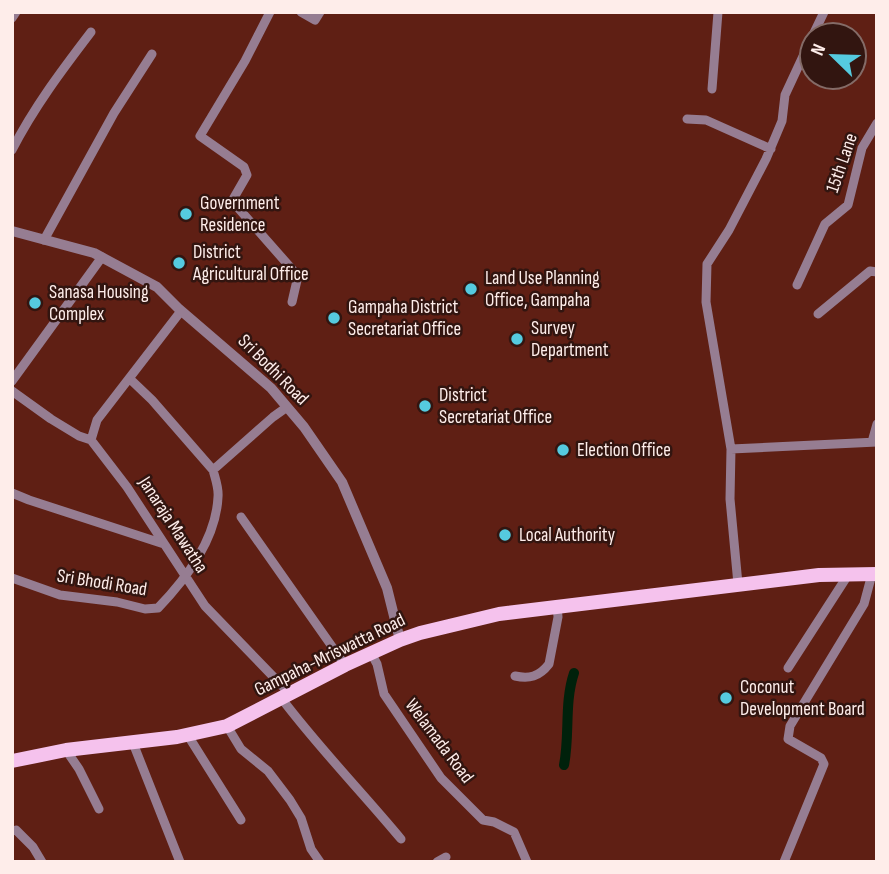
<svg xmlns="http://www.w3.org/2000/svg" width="889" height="874" viewBox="0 0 889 874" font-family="'Sofia Sans Condensed',sans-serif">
<rect width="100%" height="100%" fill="#5f1f14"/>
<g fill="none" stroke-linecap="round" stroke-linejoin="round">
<!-- canal -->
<path stroke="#00210b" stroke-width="10" d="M564 765C570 735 564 703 574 673"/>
<!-- minor -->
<path stroke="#967d92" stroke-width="9" d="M270 12 245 61 200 136 244 167 247 175 232 201 298 276 292 302
M301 12 315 20 320 12
M12 18 16 12
M813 35 824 12
M712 89 718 12
M687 119 706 120 771 149
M12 150C34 107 62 70 91 32
M44 240 114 113 152 54
M797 285 825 224 848 205 862 148 877 123
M818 314 870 271 877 272
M130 379 152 400 213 470 273 417 287 407
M12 381 102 257
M12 391 51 419 79 436 91 440 127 487 205 606 291 695
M91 440 97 420 181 311
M872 442 877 424
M731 449 706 302 707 264 729 230 766 159 782 121 785 95 812 37
M12 493 29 500 164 544
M241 517 345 665
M12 578 60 595 117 602 145 609 158 608C186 579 216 540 218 497 219 488 215 478 213 470
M738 584 730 499 731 449 877 442
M371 653 377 664 384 694 441 778 483 820 494 822 514 832 527 862
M788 668 848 575
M515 676C529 679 539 677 549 664L558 617 557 605
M282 699C319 748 362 792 401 839
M227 726 241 749 268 771 290 800 301 818 311 849 320 862
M187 734 241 820
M133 743 180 862
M66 750 79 769 99 809
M12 831 16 830 33 847 42 862
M437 862 446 857
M784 862 824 764 821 758 788 739 790 726 864 604 872 574"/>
<!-- tertiary -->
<path stroke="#967d92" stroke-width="10" d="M12 231 94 253 157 287 178 308 271 388 304 427 342 482 387 588 400 640"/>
<!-- primary -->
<path stroke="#f5c2ed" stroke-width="14" d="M12 761 66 750 177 737 227 726 345 665 400 640 420 633 499 614 819 575 877 574"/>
</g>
<!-- markers -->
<g fill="#55cadf" stroke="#321510" stroke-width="2.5">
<circle cx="186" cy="214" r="7"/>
<circle cx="179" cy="263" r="7"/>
<circle cx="471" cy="289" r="7"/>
<circle cx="35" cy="303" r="7"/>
<circle cx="334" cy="318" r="7"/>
<circle cx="517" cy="339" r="7"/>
<circle cx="425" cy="406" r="7"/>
<circle cx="563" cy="450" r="7"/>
<circle cx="505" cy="535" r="7"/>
<circle cx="726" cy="698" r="7"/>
</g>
<g text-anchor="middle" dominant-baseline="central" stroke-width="5" stroke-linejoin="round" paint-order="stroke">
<!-- street labels -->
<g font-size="19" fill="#feedea" stroke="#321510">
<text transform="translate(842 163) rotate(-71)">15th Lane</text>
<text transform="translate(273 370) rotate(45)">Sri Bodhi Road</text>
<text transform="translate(173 525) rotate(57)">Janaraja Mawatha</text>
<text transform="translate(102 583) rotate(9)">Sri Bhodi Road</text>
<text transform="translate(330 655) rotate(-26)">Gampaha-Mriswatta Road</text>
<text transform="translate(439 741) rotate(53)">Welamada Road</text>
</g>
<!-- poi labels -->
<g font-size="19" fill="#feedea" stroke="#321510" text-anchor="start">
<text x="200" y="203">Government<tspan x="200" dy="22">Residence</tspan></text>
<text x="193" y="252">District<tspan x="193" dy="22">Agricultural Office</tspan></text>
<text x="485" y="278">Land Use Planning<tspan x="485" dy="22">Office, Gampaha</tspan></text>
<text x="49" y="292">Sanasa Housing<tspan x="49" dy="22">Complex</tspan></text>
<text x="348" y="307">Gampaha District<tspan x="348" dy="22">Secretariat Office</tspan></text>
<text x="531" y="328">Survey<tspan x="531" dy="22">Department</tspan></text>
<text x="439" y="395">District<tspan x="439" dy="22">Secretariat Office</tspan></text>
<text x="577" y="450">Election Office</text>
<text x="519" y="535">Local Authority</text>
<text x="740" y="687">Coconut<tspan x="740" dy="22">Development Board</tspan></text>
</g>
</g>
<!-- border -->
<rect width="889" height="874" fill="none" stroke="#feedea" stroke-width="28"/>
<!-- north arrow -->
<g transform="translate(833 56) rotate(293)"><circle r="33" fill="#321510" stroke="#846b67" stroke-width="2"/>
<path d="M0-5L12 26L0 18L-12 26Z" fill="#55cadf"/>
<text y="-10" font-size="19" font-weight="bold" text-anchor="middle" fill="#feedea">N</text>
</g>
</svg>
